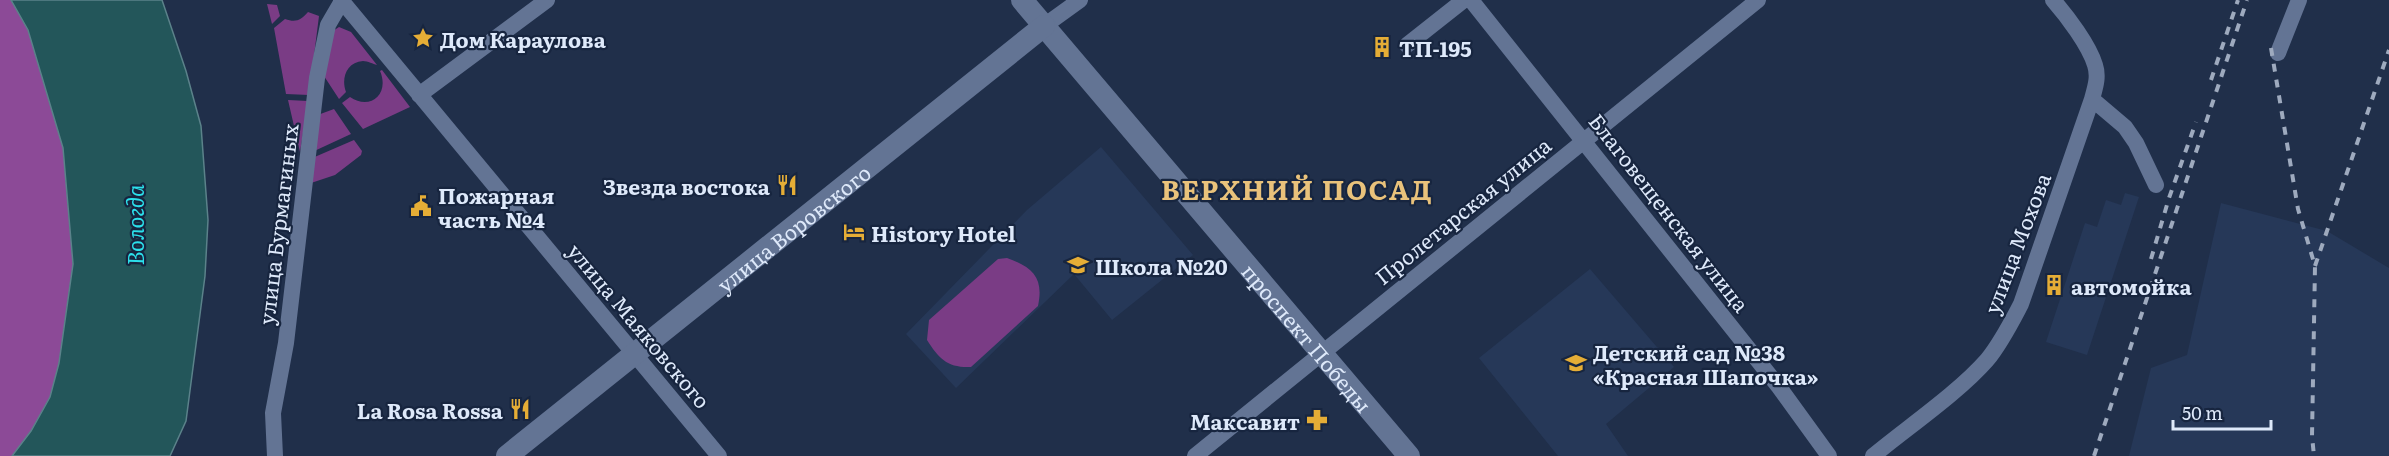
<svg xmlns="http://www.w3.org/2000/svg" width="2389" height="456" viewBox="0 0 2389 456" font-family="Literata,serif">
<rect width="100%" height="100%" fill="#202f4a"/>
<!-- built -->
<path fill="#263858" d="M1101 147 1193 255 1112 320 1074 274 956 388 906 334 1027 210Z
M2125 193 2139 197 2087 355 2046 342 2085 223 2097 227 2106 200 2121 205Z
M2221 203 2327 231 2389 268V456H2129L2151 368 2187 355Z
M1590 269 1674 367 1606 424 1628 456H1558L1479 358Z"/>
<!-- green -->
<path fill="#7a3c85" d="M267 4 277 5 280 16 272 24Z
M308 12 319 16 309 95 286 94 274 28 285 19C296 23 301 20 308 12Z
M339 27 351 32 377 65C373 64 368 61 363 61 346 62 341 79 346 92L339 99 322 73 333 31Z
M382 70 410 107 363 129 342 103 350 97C370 111 390 94 380 71Z
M288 100 308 101 300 152Z
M334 109 351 134 310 153 315 116Z
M354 140 362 151 361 155 335 175 308 184 310 159Z
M1007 258C1033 267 1044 278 1038 306L971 367C948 368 939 359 927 340L929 320 998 259Z"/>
<!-- forest -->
<path fill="#8c4a97" d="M0 0H11L28 30 63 148 73 264 59 363 50 397 31 431 12 456H0Z"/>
<!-- water -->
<path fill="#23565a" stroke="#5b828a" stroke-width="1.5" d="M11 0H162L186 71 201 126 208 220 205 276 186 421 170 456H12L31 431 50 397 59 363 73 264 63 148 28 30Z"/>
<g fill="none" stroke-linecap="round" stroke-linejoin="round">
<!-- street -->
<path stroke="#637494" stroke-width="16" d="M341 0 719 456
M1471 0 1779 387 1829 456
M2053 0C2067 16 2089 45 2095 65 2099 77 2095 88 2092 99L2125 127 2136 143 2156 185
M1044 26 1080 0
M1407 45 1464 0
M2278 53 2299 0
M419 95 547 0
M275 456 273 413 286 343 317 78 328 25 342 1
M1195 456 1758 0
M1873 456C1908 427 1958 393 1987 360 2001 343 2011 323 2021 304L2092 99"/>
<!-- secondary -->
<g stroke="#637494" stroke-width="22">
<path id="s1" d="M1022 0 1409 456"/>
<path id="s2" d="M507 456 1044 26"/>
</g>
<!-- rail -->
<path stroke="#9eaabe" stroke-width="4" stroke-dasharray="8 8" stroke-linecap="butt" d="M2271 48 2298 209 2315 266 2312 436 2314 456
M2211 80 2238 0
M2151 259 2169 198 2196 122
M2315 266 2389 50
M2094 456 2247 0"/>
</g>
<!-- icons -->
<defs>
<symbol id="sight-bare" viewBox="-9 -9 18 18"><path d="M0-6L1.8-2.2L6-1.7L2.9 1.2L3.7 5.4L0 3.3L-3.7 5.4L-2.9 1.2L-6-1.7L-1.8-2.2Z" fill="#e5ad36" stroke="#17253f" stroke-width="2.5" paint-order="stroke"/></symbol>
<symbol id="building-bare" viewBox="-9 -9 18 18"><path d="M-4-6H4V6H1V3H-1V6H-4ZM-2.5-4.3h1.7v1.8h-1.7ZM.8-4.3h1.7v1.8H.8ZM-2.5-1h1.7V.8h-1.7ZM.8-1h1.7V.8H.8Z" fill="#e5ad36" stroke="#17253f" stroke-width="2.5" paint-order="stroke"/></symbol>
<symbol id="restaurant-bare" viewBox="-9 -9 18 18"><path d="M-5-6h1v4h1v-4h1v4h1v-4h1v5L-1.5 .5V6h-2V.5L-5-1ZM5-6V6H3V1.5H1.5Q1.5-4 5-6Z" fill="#e5ad36" stroke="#17253f" stroke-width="2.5" paint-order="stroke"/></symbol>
<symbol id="civic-bare" viewBox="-9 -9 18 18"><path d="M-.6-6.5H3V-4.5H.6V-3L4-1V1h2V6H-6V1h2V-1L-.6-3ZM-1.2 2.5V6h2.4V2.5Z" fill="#e5ad36" stroke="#17253f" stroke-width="2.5" paint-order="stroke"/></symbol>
<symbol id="hotel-bare" viewBox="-9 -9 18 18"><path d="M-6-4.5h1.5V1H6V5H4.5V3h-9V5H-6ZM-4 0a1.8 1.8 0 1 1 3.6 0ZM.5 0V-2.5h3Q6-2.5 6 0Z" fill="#e5ad36" stroke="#17253f" stroke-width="2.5" paint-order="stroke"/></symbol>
<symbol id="school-bare" viewBox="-9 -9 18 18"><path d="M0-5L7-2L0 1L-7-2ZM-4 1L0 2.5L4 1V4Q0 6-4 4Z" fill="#e5ad36" stroke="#17253f" stroke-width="2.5" paint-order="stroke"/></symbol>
<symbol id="pharmacy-bare" viewBox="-9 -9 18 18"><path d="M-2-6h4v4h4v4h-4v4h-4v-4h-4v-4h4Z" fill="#e5ad36" stroke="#17253f" stroke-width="2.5" paint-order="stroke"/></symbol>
</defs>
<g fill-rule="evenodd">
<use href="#sight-bare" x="408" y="23" width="30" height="30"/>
<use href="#building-bare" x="1367" y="32" width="30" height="30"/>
<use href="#restaurant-bare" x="772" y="170" width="30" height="30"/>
<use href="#civic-bare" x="406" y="191" width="30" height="30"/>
<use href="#hotel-bare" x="839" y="217" width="30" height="30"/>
<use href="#school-bare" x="1063" y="250" width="30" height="30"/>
<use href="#building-bare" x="2039" y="270" width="30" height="30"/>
<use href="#school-bare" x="1561" y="348" width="30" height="30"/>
<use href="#restaurant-bare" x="505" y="394" width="30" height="30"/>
<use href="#pharmacy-bare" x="1302" y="405" width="30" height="30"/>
</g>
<g text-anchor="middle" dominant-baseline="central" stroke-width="4.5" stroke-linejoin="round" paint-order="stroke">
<!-- poi labels -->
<g font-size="21" font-weight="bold" fill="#dee9fa" stroke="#17253f" text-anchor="start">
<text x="440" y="38">Дом Караулова</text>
<text x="1399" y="47">ТП-195</text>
<text x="770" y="185" text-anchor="end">Звезда востока</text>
<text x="438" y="194">Пожарная<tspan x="438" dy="24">часть №4</tspan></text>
<text x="871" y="232">History Hotel</text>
<text x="1095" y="265">Школа №20</text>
<text x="2071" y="285">автомойка</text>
<text x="1593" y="351">Детский сад №38<tspan x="1593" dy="24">«Красная Шапочка»</tspan></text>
<text x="503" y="409" text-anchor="end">La Rosa Rossa</text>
<text x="1300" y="420" text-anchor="end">Максавит</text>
</g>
<!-- street labels -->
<g font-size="21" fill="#dee9fa" stroke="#17253f">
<text transform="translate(1462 210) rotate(-39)">Пролетарская улица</text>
<text transform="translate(1670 212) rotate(52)">Благовещенская улица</text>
<text transform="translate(277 224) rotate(-83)">улица Бурмагиных</text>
<text stroke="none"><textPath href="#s2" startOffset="366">улица Воровского</textPath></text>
<text transform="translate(2016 243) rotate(-69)">улица Мохова</text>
<text transform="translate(640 325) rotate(50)">улица Маяковского</text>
<text stroke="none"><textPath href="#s1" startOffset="442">проспект Победы</textPath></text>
</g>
<!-- water labels -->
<g font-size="22" font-style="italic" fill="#2ce0eb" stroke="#17253f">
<text transform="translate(134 225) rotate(-90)">Вологда</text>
</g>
<!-- district labels -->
<g font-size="27" font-weight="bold" letter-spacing="1.5" fill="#e9c27b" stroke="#17253f">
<text x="1297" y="188">ВЕРХНИЙ ПОСАД</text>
</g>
</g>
<!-- scale -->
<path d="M2173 420v9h98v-9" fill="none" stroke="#dee9fa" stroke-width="3"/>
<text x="2182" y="420" font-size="18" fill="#dee9fa" stroke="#17253f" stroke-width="4.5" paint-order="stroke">50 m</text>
</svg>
